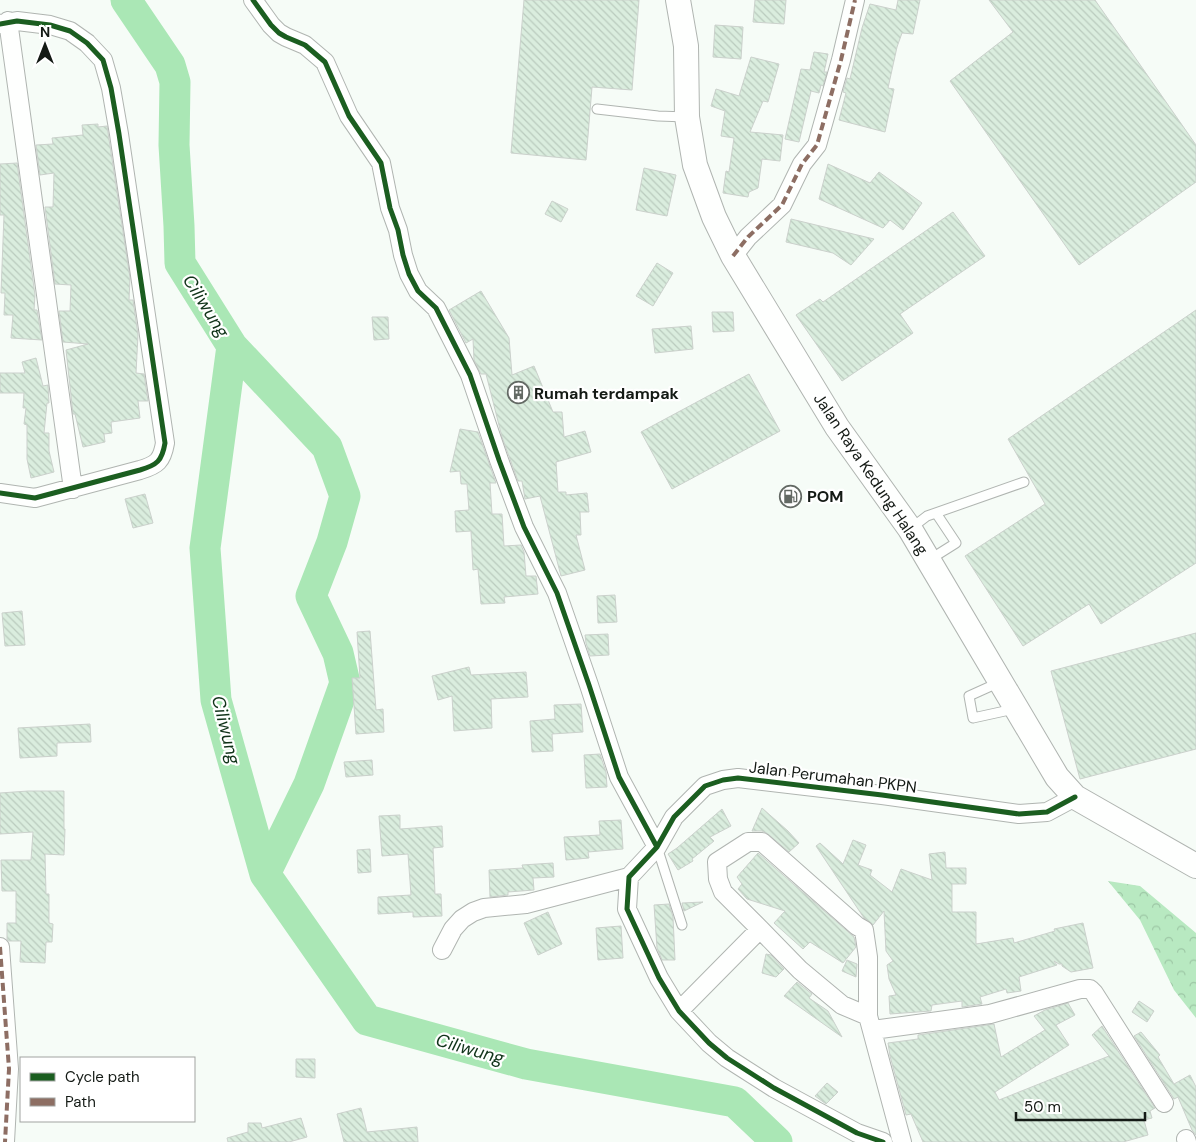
<svg xmlns="http://www.w3.org/2000/svg" width="1196" height="1142" viewBox="0 0 1196 1142" font-family="'DM Sans',sans-serif">
<defs>
<pattern id="forest-crowns" width="20" height="18" patternUnits="userSpaceOnUse" patternTransform="scale(1.25)"><rect width="20" height="18" fill="#b8e9c1"/><path d="M2 6a3 3 0 1 1 6 0M12 15a3 3 0 1 1 6 0" fill="none" stroke="#9dc7a5"/></pattern>
<pattern id="building-back-hatch" width="6" height="6" patternUnits="userSpaceOnUse" patternTransform="scale(1.25)"><rect width="6" height="6" fill="#daedde"/><path d="M-1 5l2 2M0 0l6 6M5-1l2 2" fill="none" stroke="#bacbbe"/></pattern>
</defs>
<rect width="100%" height="100%" fill="#f6fcf7"/>
<!-- forest -->
<path fill="url(#forest-crowns)" d="M1108 881 1140 886 1196 933V1018L1174 990 1140 920Z"/>
<g fill="none" stroke-linecap="round" stroke-linejoin="round">
<!-- river -->
<path stroke="#aae7b5" stroke-width="31" d="M126 0 170 65 175 82 174 145 179 226 180 263 232 346 205 548 216 700 265 874 367 1020 526 1064 735 1102 777 1142
M232 346 327 447 345 496 332 542 311 596 338 653 345 683 309 784 265 874"/>
</g>
<!-- building -->
<path fill="url(#building-back-hatch)" stroke="#cbd1cc" d="M524 0H639L632 90 592 87 586 160 511 153Z
M755 0H786L784 24 753 22Z
M898 0H920L913 34 902 33 897 47 888 88 894 89 885 132 839 120 846 93 843 92 847 78 850 79 862 28 870 4 896 10Z
M989 0H1095L1196 145V182L1079 265 950 81 1013 32Z
M715 25 743 27 741 59 713 57Z
M814 52 828 54 824 72H827L823 86 821 85 819 93 811 91 799 142 785 139 801 69 810 70Z
M751 57 779 64 768 102 763 101 750 132 783 135 780 161 762 159 758 188 749 192 748 197 723 193 726 171 729 172 734 138 721 136 725 111 711 106 716 89 739 96Z
M98 124V127L107 126 130 278 129 300H133L138 335 136 373 144 374 148 401H138L140 418 111 422 112 433 104 434 105 442 83 447 75 414H73L66 350 88 344 63 342 59 311H70L71 285 55 284 45 207H53L54 173 40 175 36 145 53 144 52 138 83 135 82 125Z
M17 163 35 295 34 310H37L42 340 11 338 13 315H4L5 293H1L4 215H0V164Z
M828 164 870 183 879 172 922 203 903 230 890 220 883 228 819 199Z
M644 168 676 175 667 216 636 210Z
M552 201 568 209 561 222 545 214Z
M953 212 985 256 900 314 913 333 842 381 796 315 820 299 823 302Z
M791 219 874 239 851 265 833 253 786 242Z
M657 263 673 273 653 306 636 296Z
M481 291 509 338 512 375 534 366 553 412H562L564 437 585 431 591 452 556 462 558 492H566V495L587 493 589 512H580L581 535H576L585 570 561 576 540 496 525 499 522 481H518L502 437 486 374H481L474 360 473 339 466 343 449 310Z
M1196 310V563L1101 624 1089 604 1023 646 965 556 1045 504 1008 439Z
M712 312H733L734 331 713 332Z
M372 317H388L389 339 374 340Z
M691 326 693 349 655 353 652 329Z
M36 358 43 386 48 385 49 403H47L44 433H49V451L54 472 31 478 27 459V425L24 424 26 408H23L24 393H0V373H25L22 362Z
M749 374 780 431 672 489 641 432Z
M460 429 478 432 496 483H490L492 514H502L504 546 521 545 524 552 526 576H536L538 594 504 597 505 603 481 604 478 569 473 570 471 531 456 532 455 511 469 510 467 484H461L460 471 450 472Z
M145 494 153 523 133 528 125 499Z
M615 595 617 622 598 623 597 596Z
M22 611 25 645 5 646 2 613Z
M370 631 376 710 383 709 384 732 356 734 352 678H360L357 632Z
M1196 633V749L1080 779 1051 671Z
M608 634 609 655 590 656 586 643 585 635Z
M469 667 471 675 526 672 528 697 491 699 492 728 454 731 452 696 438 700 432 676Z
M581 704 583 732 552 734 553 751 532 752 530 721 555 719 554 705Z
M90 724 91 742 57 743V756L20 758 18 728Z
M600 754 606 772 607 787 586 788 584 755Z
M372 760 373 775 346 777 344 762Z
M28 791H64V829H65L64 855 45 854 46 894H49V923L53 924 52 942H46L45 963 20 962 21 941H8L7 939V923H16V891H2L1 860H31L33 832 0 834V793Z
M762 808 788 831 799 843 789 852 768 834 762 831H752Z
M722 809 731 826 710 837 714 841 692 859 693 861 678 870 668 854 677 848Z
M400 815V829L442 826 443 847 433 848 435 894H441L442 916 413 917V912L378 914V897L411 895 408 854 382 856 379 816Z
M621 820 623 849 588 852 589 858 566 860 564 837 600 835 599 821Z
M853 840 866 845 858 865 872 870 870 875 892 892 901 869 932 880 929 854 945 852 946 868H966V884H952V912H976V944L1013 938 1014 943 1055 931 1054 929 1083 923 1093 968 1071 972 1062 966V964H1059L1054 961 1057 965 1019 977 1021 991 1007 993 1006 989 980 997 982 1004 962 1007V1001L932 1005 931 1011 890 1014 889 996 896 995 889 979 887 965 893 961 886 951 884 911 873 925 864 918 816 846 820 843 843 864Z
M370 849 371 872 358 873 357 850Z
M758 853 854 937 856 947 843 963 810 942 803 949 774 923 785 911 747 899 738 889 742 884 737 877Z
M553 863 554 877 533 878 534 890 508 892V895L490 897 489 870 523 868 522 865Z
M703 902 684 911 682 903Z
M669 904 673 917 675 960H662L657 948 654 905Z
M548 912 562 944 538 955 524 923Z
M621 926 623 958 598 960 596 928Z
M766 954 771 955 784 969 776 977 762 973Z
M847 960 857 964 856 977 842 971Z
M797 982 812 994 809 998 828 1011 842 1037 784 996Z
M1139 1001 1154 1011 1147 1022 1132 1012Z
M1068 1003 1075 1015 1056 1025 1069 1045 995 1092 999 1100 1109 1056 1092 1035 1102 1026 1155 1108 1150 1111 1152 1118 1144 1120 1148 1135 1123 1142H923L911 1114 906 1115 890 1056 888 1043 918 1039V1035L994 1024 1001 1057 1045 1030 1034 1016 1045 1010Z
M1141 1032 1160 1055 1158 1057 1174 1084 1190 1075 1196 1087V1135L1192 1130 1178 1097 1174 1099 1134 1036Z
M296 1059H315V1078L296 1077Z
M827 1083 838 1092 826 1104 815 1096Z
M361 1108 367 1132 417 1127 418 1142H344L337 1114Z
M301 1118 307 1137 289 1142H228L227 1138 248 1132V1123H261L262 1128Z"/>
<g fill="none" stroke-linecap="round" stroke-linejoin="round">
<defs>
<path id="service" d="M597 109 658 116 687 117
M910 529 927 516 1024 482
M929 560 956 543 936 513
M1000 682 969 696 973 718 1014 709
M657 847 682 925"/>
<path id="minor" d="M253 0 271 25 279 33 286 37 305 45 325 62 349 116 381 163 390 208 398 230 403 255 409 274 418 291 436 308 470 375 499 460 524 527 557 593 589 685 619 777 657 847
M8 21 73 489
M0 24 17 21 50 25 70 31 87 43 103 60 111 88 119 134 165 443C162 461 157 465 140 470L35 498 0 493
M733 256 748 237 782 205 802 164 817 145 841 60 855 0
M0 947 9 1069 5 1142
M442 950 453 929 462 919 473 912 484 908 526 904 629 877
M679 1011 760 929
M868 1016 842 1005 800 970 760 929 723 892 718 879 717 862 748 842H762L857 926 864 930 868 957V1016L902 1142
M873 1030 990 1014 1080 989H1090L1094 993 1164 1103
M1186 1139 1187 1142
M883 1142 857 1133 774 1088 727 1058 709 1043 679 1011 659 978 627 909 629 877 657 847 674 817 705 786 723 780 738 778 882 795 1019 814 1047 812 1075 797"/>
<path id="secondary" d="M678 0 686 46 687 117 695 165 714 217 733 256 837 427 910 529 1057 777 1075 797 1196 866"/>
</defs>
<!-- service casing -->
<use href="#service" stroke="#b0b5b1" stroke-width="11"/>
<!-- minor casing -->
<use href="#minor" stroke="#b0b5b1" stroke-width="20"/>
<!-- secondary casing -->
<use href="#secondary" stroke="#b0b5b1" stroke-width="26"/>
<!-- service -->
<use href="#service" stroke="#fefffe" stroke-width="9"/>
<!-- minor -->
<use href="#minor" stroke="#fefffe" stroke-width="18"/>
<!-- secondary -->
<use href="#secondary" stroke="#fefffe" stroke-width="24"/>
<!-- quiet -->
<path stroke="#8d6e63" stroke-width="4" stroke-dasharray="8 4" stroke-linecap="butt" d="M733 256 748 237 782 205 802 164 817 145 841 60 855 0
M0 947 9 1069 5 1142"/>
<defs>
<path id="cycleway" d="M253 0 271 25 279 33 286 37 305 45 325 62 349 116 381 163 390 208 398 230 403 255 409 274 418 291 436 308 470 375 499 460 524 527 557 593 589 685 619 777 657 847
M0 24 17 21 50 25 70 31 87 43 103 60 111 88 119 134 165 443C162 461 157 465 140 470L35 498 0 493
M883 1142 857 1133 774 1088 727 1058 709 1043 679 1011 659 978 627 909 629 877 657 847 674 817 705 786 723 780 738 778 882 795 1019 814 1047 812 1075 797"/>
</defs>
<!-- cycleway casing -->
<use href="#cycleway" stroke="#fff" stroke-width="8"/>
<!-- cycleway -->
<use href="#cycleway" stroke="#1b5e20" stroke-width="5"/>
</g>
<!-- icons -->
<defs>
<symbol id="building-ring" viewBox="-11 -11 22 22"><circle r="9.5" fill="#fff" stroke="#636964" stroke-width="1.5"/><path d="M-4-6H4V6H1V3H-1V6H-4ZM-2.5-4.3h1.7v1.8h-1.7ZM.8-4.3h1.7v1.8H.8ZM-2.5-1h1.7V.8h-1.7ZM.8-1h1.7V.8H.8Z" fill="#636964"/></symbol>
<symbol id="fuel-ring" viewBox="-11 -11 22 22"><circle r="9.5" fill="#fff" stroke="#636964" stroke-width="1.5"/><path d="M-5.5-6h7V0h2V4h1.3V-2.5L3-4.5l.8-.8L6-3V5H2.5V1h-1V6h-7ZM-4.2-4.7v3.2H.2V-4.7Z" fill="#636964"/></symbol>
</defs>
<g fill-rule="evenodd">
<use href="#building-ring" x="506" y="380" width="25" height="25"/>
<use href="#fuel-ring" x="778" y="484" width="25" height="25"/>
</g>
<g text-anchor="middle" dominant-baseline="central" stroke-width="4.5" stroke-linejoin="round" paint-order="stroke">
<!-- poi labels -->
<g font-size="16" font-weight="bold" fill="#141a15" stroke="#fff" text-anchor="start">
<text x="534" y="393">Rumah terdampak</text>
<text x="807" y="496">POM</text>
</g>
<!-- street labels -->
<g font-size="16" fill="#141a15" stroke="#fff">
<text transform="translate(871 474) rotate(56)">Jalan Raya Kedung Halang</text>
<text transform="translate(833 777) rotate(7)">Jalan Perumahan PKPN</text>
</g>
<!-- water labels -->
<g font-size="18" font-style="italic" fill="#103319" stroke="#fff">
<text transform="translate(206 306) rotate(58)">Ciliwung</text>
<text transform="translate(226 730) rotate(76)">Ciliwung</text>
<text transform="translate(470 1049) rotate(16)">Ciliwung</text>
</g>
</g>
<!-- legend -->
<rect x="20" y="1057" width="175" height="65" fill="#ffffff" stroke="#a1a3a1"/>
<rect x="30" y="1073" width="25" height="8" fill="#1b5e20" stroke="#a1a3a1"/>
<text x="65" y="1082" font-size="15" fill="#141a15">Cycle path</text>
<rect x="30" y="1098" width="25" height="8" fill="#8d6e63" stroke="#a1a3a1"/>
<text x="65" y="1107" font-size="15" fill="#141a15">Path</text>
<!-- north arrow -->
<g transform="translate(45 45)" stroke="#ffffff" stroke-width="4" paint-order="stroke">
<path d="M0-4L9 19L0 12L-9 19Z" fill="#141a15"/>
<text y="-8" font-size="14" font-weight="bold" text-anchor="middle" fill="#141a15">N</text>
</g>
<!-- scale -->
<path d="M1016 1112v8h129v-8" fill="none" stroke="#141a15" stroke-width="2.5"/>
<text x="1024" y="1112" font-size="15" fill="#141a15" stroke="#ffffff" stroke-width="4" paint-order="stroke">50 m</text>
</svg>
